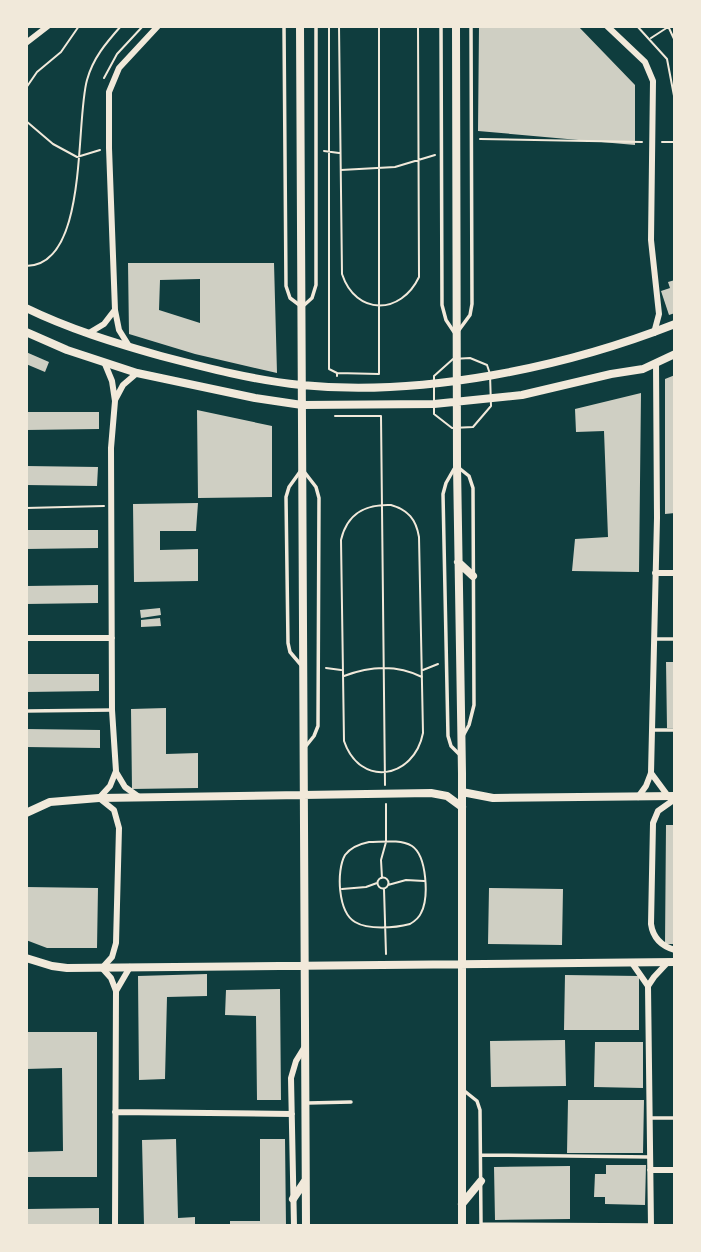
<svg xmlns="http://www.w3.org/2000/svg" width="701" height="1252" viewBox="0 0 701 1252" font-family="'Space Grotesk',sans-serif">
<rect width="100%" height="100%" fill="#0f3d3e"/>
<!-- building -->
<path fill="#cfcfc3" fill-rule="evenodd" d="M479 26H578L635 85V145L478 131Z
M128 263H274L277 373 195 354 129 334ZM200 279V323L159 310 160 280Z
M675 280V313L669 315 661 291 670 288 668 282Z
M26 352 49 362 45 372 26 364Z
M675 375V513L665 514V379Z
M641 393 639 572 572 571 575 539 608 537 604 431 576 432 575 409Z
M197 410 272 426V497L198 498Z
M26 412H99V429L26 430Z
M26 466 98 467 97 486 26 485Z
M198 503 196 531H160V550L198 549V581L134 582 133 504Z
M26 530H98V548L26 549Z
M98 585V603L26 604V586Z
M160 608 161 615 141 618 140 610Z
M160 618 161 626 141 627V620Z
M666 662H675V728H667Z
M26 674H99V691L26 692Z
M166 708V754L198 753V788L132 789 131 709Z
M26 729 100 730V748L26 747Z
M666 825H675V944H665Z
M26 887 98 888 97 948H47L26 940Z
M489 888 563 889 562 945 488 944Z
M207 974V996L167 997 165 1079 139 1080 138 976Z
M565 975 639 976V1030H564Z
M280 989 281 1100H257L256 1016 225 1015 226 990Z
M26 1032H97V1177H26V1152L63 1151 62 1068 26 1069Z
M565 1040 566 1086 491 1087 490 1041Z
M595 1042H643V1088L594 1087Z
M568 1100H644L643 1153H567Z
M176 1139 178 1218 195 1217V1226H144L142 1140Z
M260 1139H285L286 1226H230V1221H260Z
M606 1165H646L645 1205 605 1204V1197H594L595 1174H606Z
M570 1166V1219L495 1220 494 1167Z
M99 1208V1226H26V1209Z"/>
<g fill="none" stroke-linecap="round" stroke-linejoin="round">
<!-- path -->
<path stroke="#f1e9da" stroke-width="2" d="M329 26V369L337 373
M339 26 342 274C356 316 401 315 419 277L418 26
M637 26 667 59 675 101
M668 26 675 41
M651 38 668 27
M104 78 117 54 143 26
M26 88 37 72 61 52 79 26
M26 121 53 144 77 157 100 150
M480 139 642 142
M662 142H675
M324 151 339 153
M341 170 395 167 435 155
M26 266C89 266 75 122 87 80 93 58 106 43 121 26
M470 358 487 365 490 374 491 406 473 427 452 428 434 414V376L453 359Z
M337 376V373L379 374V26
M335 416H381L385 785
M391 505C408 510 416 519 419 537L423 733C414 779 360 788 344 741L341 540C347 514 364 504 391 505Z
M26 508 104 506
M326 668 341 670
M423 670 438 664
M344 676C370 666 396 664 422 677
M369 842C382 842 400 839 412 846 427 856 429 898 421 913 419 918 415 921 410 924 395 928 368 930 355 922 338 912 336 871 345 855 351 847 359 844 369 842Z
M377.5 883a5.5 5.5 0 1 1 11 0a5.5 5.5 0 1 1-11 0Z
M382 878 381 860 386 842V804
M388 885 406 880 424 881
M342 889 366 887 377 883
M384 889 386 954"/>
<!-- service -->
<path stroke="#f1e9da" stroke-width="3.5" d="M284 26 286 286 290 298 302 307 312 298 316 285V26
M441 26 442 305 446 320 454 332
M459 330 470 315 472 304 471 26
M459 468 469 476 473 488 474 705 469 725 463 736
M454 469 446 483 443 494 448 736 451 746 460 755
M654 639H675
M301 665 290 652 288 643 286 497 289 487 302 469 316 487 319 498 318 726 314 736 306 746
M26 711 112 710
M652 730H675
M462 1089 477 1101 480 1110 481 1224
M308 1103 351 1102
M650 1118H675
M481 1155 650 1157
M481 1224 651 1225"/>
<!-- minor -->
<path stroke="#f1e9da" stroke-width="6" d="M607 26 645 62 653 81 651 240 659 314 654 333
M26 43 48 26
M89 333 104 324 114 311
M129 346 119 330 115 310 109 148V92L119 68 158 26
M105 364 112 381 115 401 111 448 112 710 116 771 110 786 99 798 114 810 119 828 116 943 112 957 102 968 111 978 116 991 115 1226
M115 400 123 385 137 373
M655 573H675
M26 638H112
M116 772 125 787 139 797
M651 773 668 796
M638 797 646 786 651 773 657 518 656 363
M675 799 658 811 653 823 651 924C653 938 661 946 675 950
M632 963 648 986
M116 991 130 967
M115 1112 292 1114
M650 1170H675
M294 1226 291 1078 296 1061 304 1048
M651 1226 648 986 654 977 668 962"/>
<!-- tertiary -->
<path stroke="#f1e9da" stroke-width="8" d="M300 26 306 1226
M456 26 457 465 462 773V1226
M26 308C69 329 115 343 161 356 207 368 253 380 301 385 421 397 563 368 675 324
M26 332 67 350 137 373 255 398 302 405 434 404 522 395 611 374 643 369 675 354
M458 562 473 576
M462 792 493 798 675 796
M26 813 50 802 99 798 431 793 447 796 462 807
M26 958 52 966 67 968 675 962
M293 1199 305 1181
M462 1204 481 1181"/>
</g>
<!-- border -->
<rect width="701" height="1252" fill="none" stroke="#f1e9da" stroke-width="56"/>
</svg>
